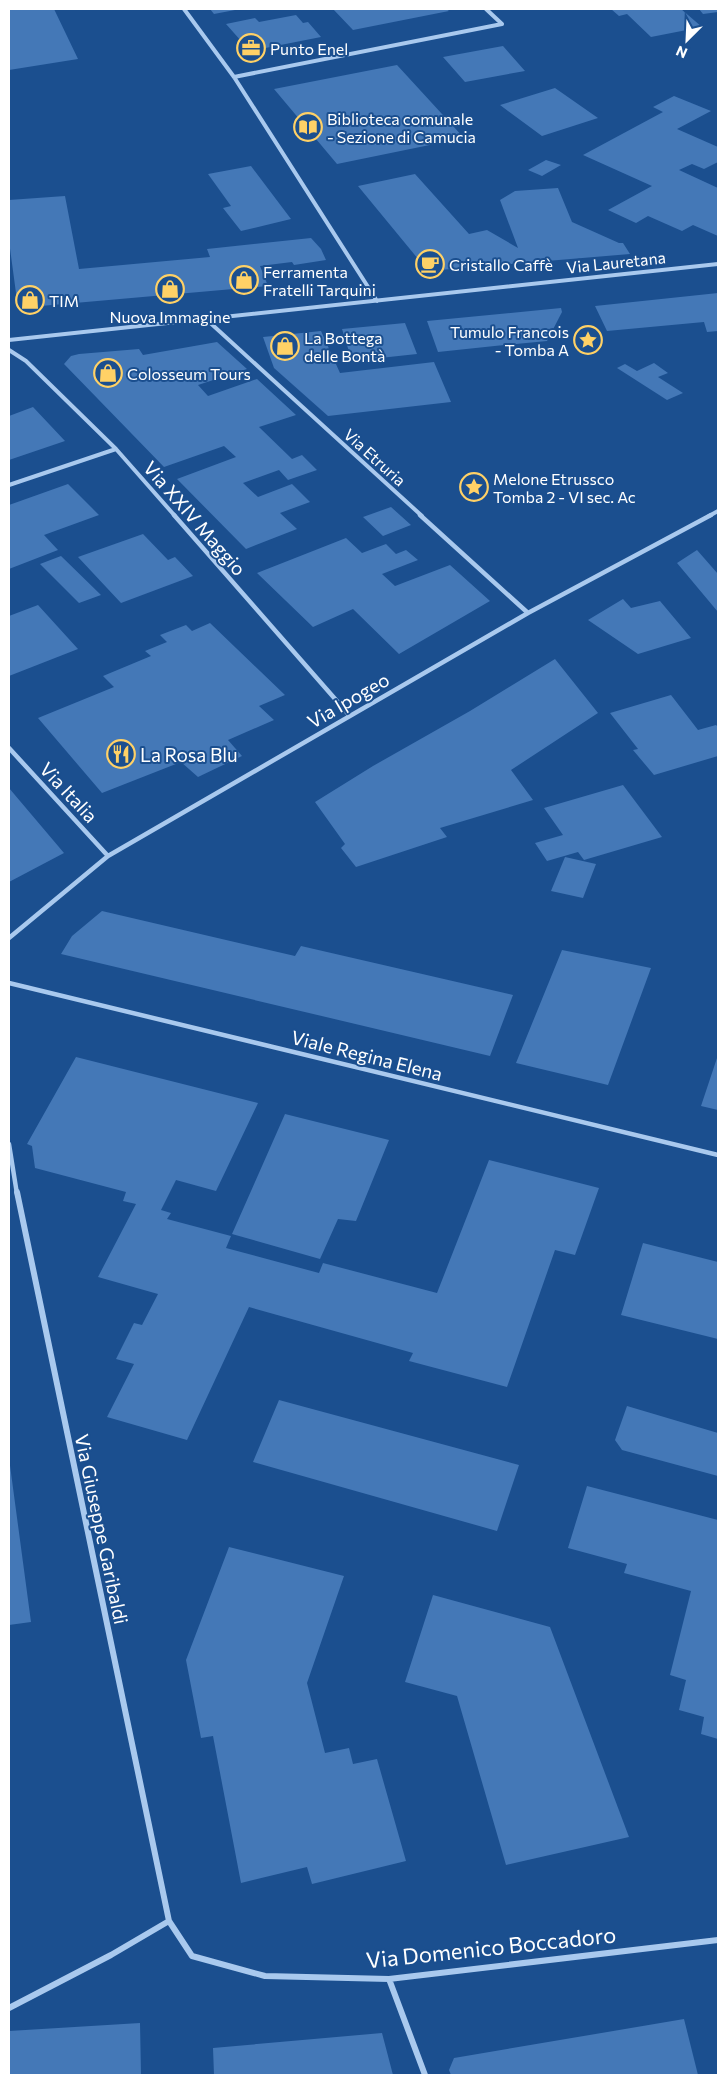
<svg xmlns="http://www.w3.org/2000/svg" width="727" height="2084" viewBox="0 0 727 2084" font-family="Commissioner,sans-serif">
<rect width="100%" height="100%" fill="#1b4f8f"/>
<!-- building -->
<path fill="#4478b7" d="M9 9H54L78 59 9 70Z
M210 9H235V10L214 14Z
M333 9H446L449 11 353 30Z
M611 9H681L702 27 651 37 627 14 619 16Z
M699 9H718V12L703 14Z
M296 15 303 23 308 22 321 37 250 51 226 24 255 18 259 22Z
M503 46 525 71 465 82 443 57Z
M397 65 464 138 337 164 274 89Z
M555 88 598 118 542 136 500 105Z
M674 96 711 111 677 129 718 147V162L704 169 692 164 679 170 718 188V236L693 225 682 231 648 216 636 223 608 210 652 186 583 155 663 112 653 107Z
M546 160 561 165 542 176 528 170Z
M251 166 291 219 241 231 223 208 231 206 208 174Z
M415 174 469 234 487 230 518 248 500 200 515 191 558 188 572 222 619 243H623L630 254 428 271 358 186Z
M65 196 79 269 210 257 207 249 311 238 321 249 326 260 294 265 292 262 260 266 268 286 18 308 9 241V200Z
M718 293V331L707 332 704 322 607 331 595 306Z
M561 308 562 312 547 341 504 345 438 352 427 321Z
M405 323 417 354 352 361 342 329Z
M321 331 340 373 434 362 451 402 328 416 274 368 263 337Z
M217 342 247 369 198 385 208 396 257 379 296 415 259 427 292 459 302 455 317 470 288 480 279 470 243 483 258 497 292 484 310 502 280 513 297 529 246 549 177 479 236 457 224 446 164 467 64 364 71 356 79 354 139 349 143 355Z
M654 363 668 373 658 377 683 393 667 400 617 368 625 364 637 371Z
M33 407 65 441 9 460V416Z
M68 484 99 515 44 535 58 550 9 569V505Z
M391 507 411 525 383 536 363 517Z
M143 534 168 560 175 557 193 576 121 603 78 557Z
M346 538 362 553 386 544 396 554 406 550 418 560 382 574 395 586 450 565 490 601 399 654 353 609 313 627 257 573Z
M697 550 718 574V612L677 563Z
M61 556 101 595 79 603 40 564Z
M623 599 631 608 660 601 691 638 638 654 588 620Z
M38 605 78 649 9 676V616Z
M210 623 285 695 259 706 274 720 228 740 242 756 198 777 181 762 102 793 38 718 114 687 103 676 151 656 145 651 167 642 160 635 186 625 192 631Z
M555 659 598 713 511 770 533 800 440 828 447 837 356 867 341 848 345 844 315 802 373 766 470 711Z
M671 695 698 730 716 725 718 727V756L654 775 633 750 638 749 610 713Z
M623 785 662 837 584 860 578 852 547 861 535 843 563 835 544 808Z
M9 788 64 853 9 882Z
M565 857 596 864 583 898 551 891Z
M102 911 295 956 301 946 513 995 490 1056 61 954 72 936Z
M562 950 651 968 608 1085 516 1063Z
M718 1055V1110L701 1106Z
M76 1057 258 1103 216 1191 176 1180 161 1210 171 1213 167 1219 231 1236 226 1248 319 1273 323 1263 437 1293 489 1160 599 1188 575 1255 555 1250 507 1387 409 1361 413 1353 249 1307 187 1440 107 1417 134 1364 116 1359 134 1323 142 1325 158 1294 98 1277 136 1204 123 1201 126 1192 35 1168 32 1146 27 1144Z
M285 1114 389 1140 356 1221 338 1219 320 1259 232 1234Z
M643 1243 718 1262V1339L621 1315Z
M279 1400 519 1465 497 1531 253 1462Z
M627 1406 718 1433V1476L622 1450 615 1440Z
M9 1458 31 1622 9 1625Z
M587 1486 718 1520V1739L701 1734 704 1717 679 1710 686 1680 670 1675 691 1591 624 1573 627 1564 568 1548Z
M229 1547 344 1576 307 1683 325 1753 349 1748 353 1764 377 1759 406 1861 312 1884 307 1867 241 1883 213 1736 201 1738 186 1660Z
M433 1595 550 1627 629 1837 506 1865 457 1696 405 1682Z
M684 2019 698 2075H451L449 2070 454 2058Z
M140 2023 141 2075H9V2031Z
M382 2033 393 2075H214L213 2048Z"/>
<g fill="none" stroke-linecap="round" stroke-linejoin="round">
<!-- street-far2 -->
<path stroke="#a9c9ee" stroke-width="4" d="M184 9 234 77 377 301
M234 77 502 24 486 9
M206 319 422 516
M9 340 718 264
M9 350 26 361 116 449 175 516
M9 485 116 449
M709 516 718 511"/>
<!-- street-far1 -->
<path stroke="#a9c9ee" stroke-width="4.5" d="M174 515 350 716
M420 515 528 613
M9 748 108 856
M9 938 108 856 528 613 711 515
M9 983 718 1155
M9 1144 17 1194"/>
<!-- street -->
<path stroke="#a9c9ee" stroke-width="6" d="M17 1192 169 1921 192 1956 265 1976 389 1979 718 1940
M389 1979 425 2075
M9 2008 111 1955 169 1921"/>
</g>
<!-- icons -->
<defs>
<symbol id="office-ring" viewBox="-11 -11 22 22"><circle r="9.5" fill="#1b4f8f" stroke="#ffd166" stroke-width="1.5"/><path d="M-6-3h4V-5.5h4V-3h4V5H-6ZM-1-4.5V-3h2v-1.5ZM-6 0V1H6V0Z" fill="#ffd166"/></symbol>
<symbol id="library-ring" viewBox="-11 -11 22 22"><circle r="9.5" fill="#1b4f8f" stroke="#ffd166" stroke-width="1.5"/><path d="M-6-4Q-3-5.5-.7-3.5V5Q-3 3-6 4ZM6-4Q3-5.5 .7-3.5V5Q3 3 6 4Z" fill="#ffd166"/></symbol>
<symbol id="cafe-ring" viewBox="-11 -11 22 22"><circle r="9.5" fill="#1b4f8f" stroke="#ffd166" stroke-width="1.5"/><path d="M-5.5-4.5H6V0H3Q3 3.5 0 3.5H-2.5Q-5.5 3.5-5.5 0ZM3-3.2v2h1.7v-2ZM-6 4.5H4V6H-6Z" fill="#ffd166"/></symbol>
<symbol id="shop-ring" viewBox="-11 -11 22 22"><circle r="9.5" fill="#1b4f8f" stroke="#ffd166" stroke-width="1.5"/><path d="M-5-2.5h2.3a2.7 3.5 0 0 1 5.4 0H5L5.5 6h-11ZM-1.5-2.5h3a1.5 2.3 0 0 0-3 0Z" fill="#ffd166"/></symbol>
<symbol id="sight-ring" viewBox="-11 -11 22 22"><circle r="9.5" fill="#1b4f8f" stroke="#ffd166" stroke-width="1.5"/><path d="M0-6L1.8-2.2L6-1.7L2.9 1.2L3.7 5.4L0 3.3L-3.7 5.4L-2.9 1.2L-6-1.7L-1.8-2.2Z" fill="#ffd166"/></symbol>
<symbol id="restaurant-ring" viewBox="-11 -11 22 22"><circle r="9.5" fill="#1b4f8f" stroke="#ffd166" stroke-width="1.5"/><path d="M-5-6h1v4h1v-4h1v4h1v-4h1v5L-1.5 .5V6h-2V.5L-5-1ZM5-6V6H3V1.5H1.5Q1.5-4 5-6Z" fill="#ffd166"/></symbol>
</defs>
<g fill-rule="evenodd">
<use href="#office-ring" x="235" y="32" width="32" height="32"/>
<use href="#library-ring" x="292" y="111" width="32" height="32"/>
<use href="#cafe-ring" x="414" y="248" width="32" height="32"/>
<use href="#shop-ring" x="228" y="264" width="32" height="32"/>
<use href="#shop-ring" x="154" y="273" width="32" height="32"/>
<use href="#shop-ring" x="14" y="284" width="32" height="32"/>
<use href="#sight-ring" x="572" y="324" width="32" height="32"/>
<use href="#shop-ring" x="269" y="330" width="32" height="32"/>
<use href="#shop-ring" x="92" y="357" width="32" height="32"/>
<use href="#sight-ring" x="458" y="471" width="32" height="32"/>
<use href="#restaurant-ring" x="105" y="738" width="32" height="32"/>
</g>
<g text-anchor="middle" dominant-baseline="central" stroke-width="4" stroke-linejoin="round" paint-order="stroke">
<!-- far-poi labels -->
<g font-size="16" fill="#fff" stroke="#1b4f8f" text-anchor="start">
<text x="270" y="48">Punto Enel</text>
<text x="327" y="118">Biblioteca comunale<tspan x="327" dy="18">- Sezione di Camucia</tspan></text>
<text x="449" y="264">Cristallo Caffè</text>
<text x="263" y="271">Ferramenta<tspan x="263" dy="18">Fratelli Tarquini</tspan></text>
<text x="49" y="300">TIM</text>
<text x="170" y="316" text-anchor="middle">Nuova Immagine</text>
<text x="569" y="331" text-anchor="end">Tumulo Francois<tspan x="569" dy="18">- Tomba A</tspan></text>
<text x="304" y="337">La Bottega<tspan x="304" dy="18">delle Bontà</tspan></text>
<text x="127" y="373">Colosseum Tours</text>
<text x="493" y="478">Melone Etrussco<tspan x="493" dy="18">Tomba 2 - VI sec. Ac</tspan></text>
</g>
<!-- far-street labels -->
<g font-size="16" fill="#fff" stroke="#1b4f8f">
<text transform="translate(616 262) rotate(-6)">Via Lauretana</text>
<text transform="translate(375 457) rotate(42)">Via Etruria</text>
</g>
<!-- street labels -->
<g font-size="19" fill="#fff" stroke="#1b4f8f">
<text transform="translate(195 518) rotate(49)">Via XXIV Maggio</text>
<text transform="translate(348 700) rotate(-30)">Via Ipogeo</text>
<text transform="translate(69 792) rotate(47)">Via Italia</text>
<text transform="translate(367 1055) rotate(14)">Viale Regina Elena</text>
<text transform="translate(102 1529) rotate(78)">Via Giuseppe Garibaldi</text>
</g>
<!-- poi labels -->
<g font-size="19" fill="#fff" stroke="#1b4f8f" text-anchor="start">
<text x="140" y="754">La Rosa Blu</text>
</g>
<!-- near-street labels -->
<g font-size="22" fill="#fff" stroke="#1b4f8f">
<text transform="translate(491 1947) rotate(-6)">Via Domenico Boccadoro</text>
</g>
</g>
<!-- border -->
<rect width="727" height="2084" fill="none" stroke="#ffffff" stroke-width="20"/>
<!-- north arrow -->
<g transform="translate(687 40) rotate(204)" stroke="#1b4f8f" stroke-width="4" paint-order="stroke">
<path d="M0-4L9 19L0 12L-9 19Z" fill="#ffffff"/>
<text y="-8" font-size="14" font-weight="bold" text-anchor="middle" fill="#ffffff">N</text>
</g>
</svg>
